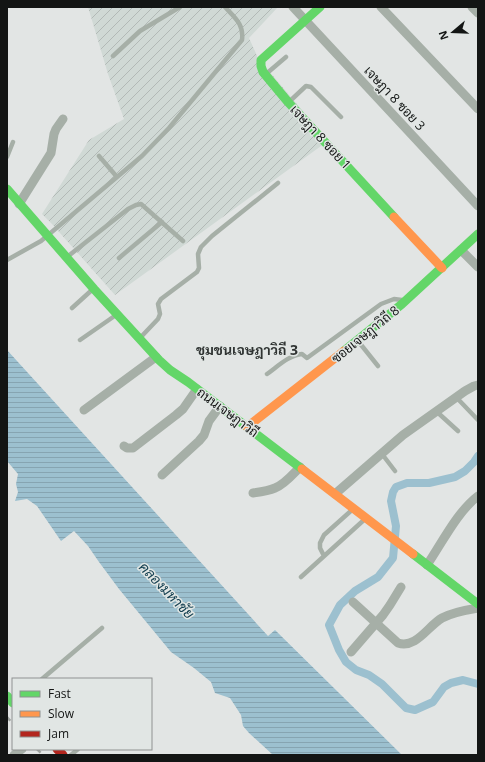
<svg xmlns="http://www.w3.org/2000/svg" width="485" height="762" viewBox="0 0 485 762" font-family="'Open Sans',Sarabun,sans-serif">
<defs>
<pattern id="industrial-furrows" width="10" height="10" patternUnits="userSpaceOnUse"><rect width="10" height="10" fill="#d0d9d5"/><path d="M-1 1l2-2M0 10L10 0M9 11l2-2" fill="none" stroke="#b2b9b6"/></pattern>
<pattern id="water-rules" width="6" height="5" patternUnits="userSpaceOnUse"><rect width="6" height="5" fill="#9cc0cf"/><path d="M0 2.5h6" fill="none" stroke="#86a4b1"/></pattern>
</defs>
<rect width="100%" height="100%" fill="#e2e5e4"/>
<!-- industrial -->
<path fill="url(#industrial-furrows)" d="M88 7H278L249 38 258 58 328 141 115 295 52 224 42 214 89 140 124 119 108 74Z"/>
<!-- water -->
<path fill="url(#water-rules)" d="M7 350 268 636 275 630 402 755H273L249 733 243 726 241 715 230 698 215 693 211 682 194 668 171 652 119 589 99 562 88 546 74 531 61 541 37 506 27 499 15 501 18 492 16 484 18 474 7 461Z"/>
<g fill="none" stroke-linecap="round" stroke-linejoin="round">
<!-- canal -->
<path stroke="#9cc0cf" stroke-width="8" d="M478 456 474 462 465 471 455 477 429 483H407L396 487 393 492 391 501 396 526 393 558 378 577 355 591 340 605 329 625 339 650 346 662 356 670 369 675 382 684 406 708 415 710 433 702 444 687 451 683 463 680 478 684"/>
<!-- lane -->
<path stroke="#a6afa7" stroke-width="4.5" d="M113 56 140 31 180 7
M266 74 286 57
M290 101 306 86 311 87 341 117
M99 156 117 177
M7 157 13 142
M67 257 128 209 136 205 141 204 183 241
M119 258 162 222
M7 260 41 241 142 156 169 128 242 40C244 24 235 18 225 7
M72 308 93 289
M140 338 158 319 160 314 158 304 161 299 197 272 199 268 198 254 201 247 212 236 278 183
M80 340 116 315
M358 341 378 366
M267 374C277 367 289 355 302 354L307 358 381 304 394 299 402 300
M456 397 478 420
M436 411 458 431
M382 454 395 471
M324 556 320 548V543L324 535 353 509
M301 577 365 519
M42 679 102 628
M71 755 78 749"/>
<!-- street -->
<path stroke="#a6afa7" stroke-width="9" d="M293 7 478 206
M381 7 478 109
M472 7 478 13
M19 204 51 153 54 134 56 129 63 119
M461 250 478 267
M84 410 156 357
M124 446 127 448H133L176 415 183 409 197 389
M162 475 199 441 204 435 209 421 220 406
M253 493C260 492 268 491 275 488 285 484 293 474 300 467
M335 494 403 435 465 391 474 386 478 385
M427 565C442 543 457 512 478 496
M353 602 398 643C416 649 428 626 442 618 453 612 466 610 478 608
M351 652 383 615 390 605 401 587
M14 755 22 749"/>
<!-- fast -->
<path stroke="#63d668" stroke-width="9" d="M320 7 261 60V66L263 72 288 102 394 217
M7 189 94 289 159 360 170 370 188 382 302 469
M344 351 402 304 478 234
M413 554 478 604
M7 696 13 703"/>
<!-- slow -->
<path stroke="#ff974d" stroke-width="9" d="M394 217 442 268
M247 427 344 351
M302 469 413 554"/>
<!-- jam -->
<path stroke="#b3261e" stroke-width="9" d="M57 749 63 755"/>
<!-- rail -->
<path stroke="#9fa4a0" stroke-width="2.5" stroke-dasharray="5 5" stroke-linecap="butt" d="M7 717 13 724
M37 749 43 755"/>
</g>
<g text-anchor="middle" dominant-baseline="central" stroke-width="3" stroke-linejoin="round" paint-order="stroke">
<!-- street labels -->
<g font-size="13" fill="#131514" stroke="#e1e6e4">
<text transform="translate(395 98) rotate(47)">เจษฎา 8 ซอย 3</text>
<text transform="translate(321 137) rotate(47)">เจษฎา 8 ซอย 1</text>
<text transform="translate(365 334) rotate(-39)">ซอยเจษฎาวิถี 8</text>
<text transform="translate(228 412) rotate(37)">ถนนเจษฎาวิถี</text>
</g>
<!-- neighbourhood labels -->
<g font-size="14" font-weight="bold" fill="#2f3332" stroke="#e1e6e4">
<text x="247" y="349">ชุมชนเจษฎาวิถี 3</text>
</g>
<!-- water labels -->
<g font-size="14" font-style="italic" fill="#174253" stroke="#e1e6e4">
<text transform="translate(167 590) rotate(46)">คลองมหาชัย</text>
</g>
</g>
<!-- border -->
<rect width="485" height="762" fill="none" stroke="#131514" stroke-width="16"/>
<!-- legend -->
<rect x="12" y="678" width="140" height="72" fill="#e1e6e4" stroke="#8f9291"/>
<rect x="20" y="691" width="20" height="6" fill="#63d668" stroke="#8f9291"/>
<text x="48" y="698" font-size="12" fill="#131514">Fast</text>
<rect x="20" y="711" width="20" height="6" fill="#ff974d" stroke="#8f9291"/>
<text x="48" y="718" font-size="12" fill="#131514">Slow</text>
<rect x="20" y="731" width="20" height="6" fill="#b3261e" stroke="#8f9291"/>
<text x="48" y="738" font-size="12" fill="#131514">Jam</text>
<!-- north arrow -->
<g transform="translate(453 32) rotate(251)" stroke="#e1e6e4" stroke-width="3" paint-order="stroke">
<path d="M0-3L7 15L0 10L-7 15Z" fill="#131514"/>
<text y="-6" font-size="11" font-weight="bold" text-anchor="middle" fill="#131514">N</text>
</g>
</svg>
